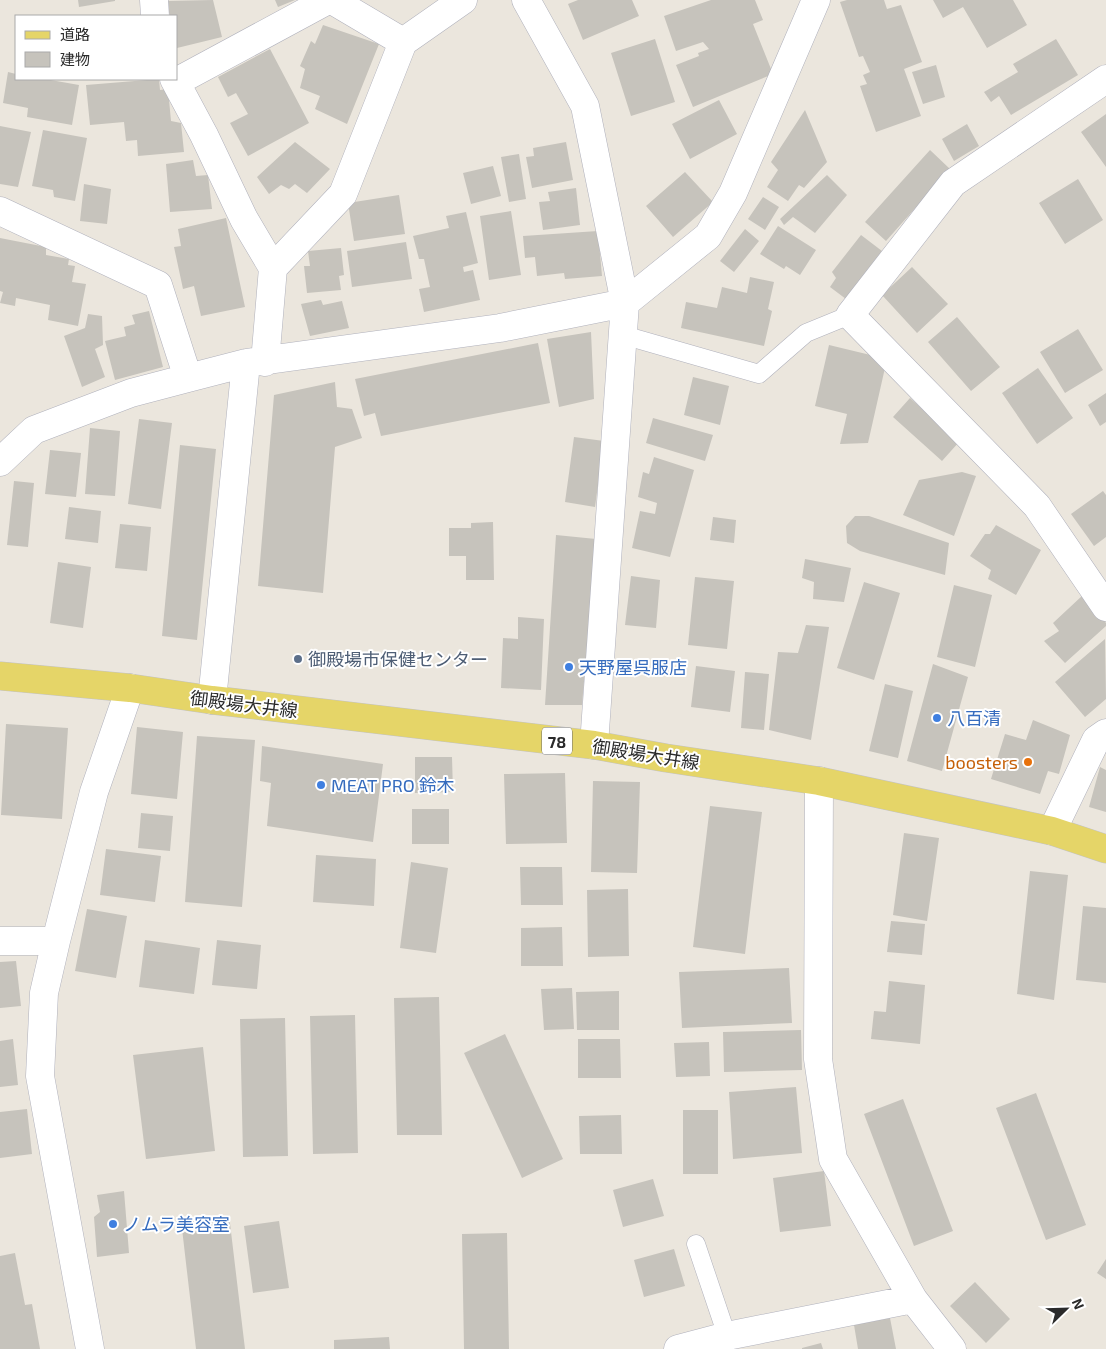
<svg xmlns="http://www.w3.org/2000/svg" width="1106" height="1349" viewBox="0 0 1106 1349" font-family="'Exo 2','Noto Sans JP',sans-serif">
<rect width="100%" height="100%" fill="#ebe6dd"/>
<!-- building -->
<path fill="#c6c3bc" d="M78 0H115V1L79 7Z
M213 0 222 37 177 48 176 16H170L166 1Z
M275 0H295L278 7Z
M578 0H632L639 16 583 40 568 4Z
M711 0H755L763 20 753 24 773 74 693 107 676 65 699 56 698 53 709 49 703 42 676 51 664 16Z
M847 0H884L887 9 901 5 922 62 904 69 921 116 876 132 860 86 867 84 863 75 870 72 863 56 859 57 840 2Z
M933 0H1013L1027 25 987 48 963 7 943 18Z
M323 25 379 44 347 124 315 109 320 96 300 88 305 69 300 66 311 41 315 44Z
M655 39 675 102 631 116 611 53Z
M1056 39 1078 75 1011 115 999 96 991 102 984 92 1018 72 1013 64Z
M270 49 309 123 248 156 230 123 248 114 236 93 228 97 218 77Z
M936 65 945 97 923 104 912 72Z
M8 72 16 74V79H45L79 85 72 125 27 117 28 108 3 103Z
M159 79 160 90 168 89 171 121 181 123 184 152 138 156 137 140 126 141 124 122 90 125 86 85Z
M719 100 737 134 690 159 672 124Z
M805 110 827 162 804 188 799 185 788 201 767 187 778 170 771 162Z
M1106 114V167L1081 132Z
M967 124 979 146 954 161 942 139Z
M0 126 31 132 18 187 0 184Z
M43 130 87 138 75 201 54 197 53 190 32 186Z
M295 142 330 169 307 193 295 184 289 189 281 185 269 194 257 177Z
M566 142 573 180 532 188 526 157 534 156 533 148Z
M930 150 950 169 886 241 865 222Z
M519 154 526 199 509 202 501 157Z
M193 160 196 176 208 175 212 209 170 212 166 164Z
M493 166 501 196 471 204 463 173Z
M685 172 713 202 673 237 646 206Z
M827 175 847 195 815 233 793 217 784 225 780 219Z
M1078 179 1103 220 1065 244 1039 203Z
M84 184 111 189 107 224 80 221Z
M576 188 580 225 543 230 539 202 550 201 548 192Z
M399 195 405 234 354 241 348 203Z
M763 197 779 207 765 230 748 219Z
M511 211 521 275 489 280 480 216Z
M466 212 478 263 463 267 464 272 473 270 480 300 424 312 419 289 430 287 424 259H419L413 236 449 228 446 216Z
M226 218 245 307 201 316 194 286 183 289 174 247 181 246 178 229Z
M778 226 816 250 800 275 786 266 784 269 760 254Z
M745 229 759 241 734 272 720 261Z
M598 231 602 276 565 279 564 273 537 276 535 257 525 258 523 236Z
M861 235 882 251 846 299 830 287 836 278 832 272Z
M0 238 46 247V255L69 259 68 265 75 266 72 282 86 284 78 326 48 320 50 305 16 298 15 306 0 303 3 292 0 291Z
M406 242 412 279 352 287 347 251Z
M341 248 344 275 339 276 341 290 307 293 304 266H310L308 251Z
M912 267 948 304 917 333 882 295Z
M750 277 774 282 768 309 772 311 764 346 681 328 686 302 717 308 722 287 747 293Z
M321 300 323 305 342 301 349 328 310 336 301 304Z
M149 311 163 367 115 380 105 341 126 336 124 327 135 324 132 315Z
M88 314 102 316 103 345 95 349 105 377 82 387 64 336 85 328Z
M957 317 1000 367 971 391 928 342Z
M1078 329 1103 370 1065 393 1040 352Z
M591 332 594 399 559 407 547 339Z
M538 343 550 403 381 436 375 413 364 416 355 379Z
M829 345 887 359 868 443 840 444 847 414 815 406Z
M1038 368 1073 418 1037 444 1002 393Z
M693 377 729 386 720 425 684 415Z
M335 382 337 407 352 409 362 438 335 447 323 593 258 586 274 395Z
M1106 393V422L1100 426 1088 405Z
M910 398 959 442 942 461 893 417Z
M653 418 713 435 705 461 646 443Z
M139 419 172 423 161 509 128 504Z
M90 428 120 431 115 496 85 494Z
M574 437 604 441 595 507 565 502Z
M180 445 216 449 197 640 162 636Z
M50 450 81 453 76 497 45 494Z
M654 457 694 470 670 557 632 548 640 511 655 514 657 503 638 497 643 472 649 474Z
M962 472 976 476 954 536 903 515 919 480Z
M14 481 34 483 28 547 7 545Z
M1103 491 1106 495V537L1094 546 1071 514Z
M69 507 101 511 98 543 65 539Z
M855 516H869L949 543 945 575 860 551 847 543 846 526Z
M713 517 736 520 734 543 710 540Z
M493 522 494 580H466V556H449V528H471V523Z
M120 524 151 527 147 571 115 568Z
M996 525 1041 550 1016 595 988 579 991 570 970 556 985 534H990Z
M556 535 596 539 582 705H545Z
M805 559 851 568 844 602 813 599 814 582 802 578Z
M58 562 91 567 83 628 50 623Z
M631 576 660 580 656 628 625 625Z
M695 577 734 581 727 649 688 645Z
M864 582 900 593 874 680 837 668Z
M954 585 992 595 975 667 937 657Z
M1083 595 1106 623V626L1065 663 1044 641 1059 631 1053 623Z
M518 617 544 619 541 690 501 688 503 638 518 639Z
M806 625 829 627 811 740 769 730 778 652 798 653Z
M1105 639 1106 699 1085 717 1055 682Z
M933 664 968 677 942 771 907 761Z
M696 666 735 671 730 712 691 707Z
M745 672 769 674 764 730 741 728Z
M885 684 913 691 898 758 869 751Z
M1033 720 1070 735 1059 774 1048 771 1040 794 991 779 1005 734 1026 740Z
M6 724 68 728 62 819 1 815Z
M137 727 183 732 177 799 131 794Z
M197 736 255 740 242 907 185 902Z
M262 746 383 764 373 842 267 826 271 783 260 781Z
M415 757H452L453 792 415 793Z
M1100 767 1106 770V812L1089 807Z
M565 773 567 843 506 844 504 774Z
M593 781 640 782 637 873 591 872Z
M710 806 762 812 745 954 693 947Z
M412 809H449V844H412Z
M141 813 173 816 170 851 138 848Z
M904 833 939 838 927 921 893 915Z
M106 849 161 856 155 902 100 895Z
M316 855 376 859 374 906 313 902Z
M411 862 448 868 436 953 400 948Z
M520 867H562L563 905H521Z
M1030 871 1068 875 1054 1000 1017 994Z
M628 889 629 956 588 957 587 890Z
M1083 906 1106 908V983L1076 980Z
M87 909 127 916 116 978 75 971Z
M891 921 925 924 922 955 887 952Z
M562 927 563 966H521V928Z
M145 940 200 948 194 994 139 987Z
M217 940 261 945 257 989 212 985Z
M16 961 21 1006 0 1008V962Z
M789 968 792 1023 682 1028 679 972Z
M889 981 925 985 920 1044 871 1039 874 1011 886 1012Z
M572 988 574 1029 544 1030 541 989Z
M619 991V1030H577L576 992Z
M439 997 442 1135H397L394 998Z
M355 1015 358 1153 313 1154 310 1016Z
M285 1018 288 1156 243 1157 240 1019Z
M801 1030 802 1070 724 1072 723 1032Z
M505 1034 563 1159 522 1178 464 1053Z
M13 1039 18 1085 0 1087V1041Z
M578 1039H620L621 1078H578Z
M709 1042 710 1076 676 1077 674 1043Z
M203 1047 215 1151 146 1159 133 1055Z
M796 1087 802 1153 733 1159 729 1092Z
M1036 1093 1086 1225 1046 1240 996 1108Z
M903 1099 953 1231 914 1246 864 1114Z
M27 1109 32 1154 0 1158V1112Z
M683 1110H718V1174H683Z
M621 1115 622 1154H580L579 1116Z
M824 1171 831 1226 780 1232 773 1178Z
M653 1179 664 1216 623 1227 613 1190Z
M124 1191 129 1253 97 1257 94 1217 100 1212 97 1195Z
M229 1215 245 1349H196L181 1220Z
M279 1221 289 1288 253 1293 244 1226Z
M507 1233 509 1349H464L462 1234Z
M674 1249 685 1286 644 1297 634 1260Z
M15 1253 25 1305 32 1304 40 1349H0V1256Z
M1106 1259V1279L1097 1273Z
M975 1282 1010 1319 986 1343 950 1306Z
M890 1318 896 1349H858L854 1325Z
M389 1337 390 1349H334V1340Z
M821 1343 823 1349H802V1348Z"/>
<g fill="none" stroke-linecap="round" stroke-linejoin="round">
<defs>
<path id="service" d="M623 335 759 374 806 333 850 315
M696 1244 727 1336"/>
<path id="minor" d="M154 0 155 16
M332 0 403 42 463 0
M526 0 585 106 625 303 594 745
M174 79 204 135 244 219 273 268 265 362
M1106 79 953 183 850 315 1037 506 1106 607
M176 82 328 0
M0 211 158 285 188 378
M273 268 343 194 403 42
M0 462 34 430 131 393 188 378 246 363 500 328 625 303 708 236 733 193 816 0
M212 700 246 363
M819 781 818 1059 833 1159 913 1299 952 1349
M1052 831 1096 740 1106 733
M0 941H56
M90 1349 40 1076 44 993 56 941 94 792 130 688
M678 1349 727 1336 913 1299"/>
<path id="primary" d="M0 676 130 688 212 700 594 745 666 758 819 781 1052 831 1106 849"/>
</defs>
<!-- service casing -->
<use href="#service" stroke="#b0b1bc" stroke-width="19"/>
<!-- minor casing -->
<use href="#minor" stroke="#b0b1bc" stroke-width="29"/>
<!-- primary casing -->
<use href="#primary" stroke="#c3c3c3" stroke-width="29"/>
<!-- service -->
<use href="#service" stroke="#fff" stroke-width="18"/>
<!-- minor -->
<use href="#minor" stroke="#fff" stroke-width="28"/>
<!-- primary -->
<use href="#primary" stroke="#e5d568" stroke-width="28"/>
</g>
<!-- markers -->
<circle fill="#5c6f8a" stroke="#fff" stroke-width="2" cx="298" cy="659" r="5"/>
<g fill="#3f7fe0" stroke="#fff" stroke-width="2">
<circle cx="569" cy="667" r="5"/>
<circle cx="937" cy="718" r="5"/>
<circle cx="321" cy="785" r="5"/>
<circle cx="113" cy="1224" r="5"/>
</g>
<circle fill="#e8710a" stroke="#fff" stroke-width="2" cx="1028" cy="762" r="5"/>
<g text-anchor="middle" dominant-baseline="central" stroke-width="4" stroke-linejoin="round" paint-order="stroke">
<!-- shield labels -->
<rect fill="#fff" stroke="#6a6a6a" stroke-width="1" x="542" y="727.5" width="30" height="27" rx="4"/>
<g font-size="16" font-weight="bold" fill="#2a2a2a">
<text x="557" y="741">78</text>
</g>
<!-- service labels -->
<g font-size="18" fill="#4e5e75" stroke="#fff" text-anchor="start">
<text x="308" y="659">御殿場市保健センター</text>
</g>
<!-- shop labels -->
<g font-size="18" fill="#366cbe" stroke="#fff" text-anchor="start">
<text x="579" y="667">天野屋呉服店</text>
<text x="947" y="718">八百清</text>
<text x="331" y="785">MEAT PRO 鈴木</text>
<text x="123" y="1224">ノムラ美容室</text>
</g>
<!-- street labels -->
<g font-size="18" fill="#2a2a2a" stroke="#fff">
<text transform="translate(244 704) rotate(7)">御殿場大井線</text>
<text transform="translate(646 754) rotate(9)">御殿場大井線</text>
</g>
<!-- food labels -->
<g font-size="18" fill="#c56008" stroke="#fff" text-anchor="end">
<text x="1018" y="762">boosters</text>
</g>
</g>
<!-- legend -->
<rect x="15" y="15" width="162" height="65" fill="#ffffff" stroke="#aaaaaa"/>
<rect x="25" y="31" width="25" height="8" fill="#e5d568" stroke="#aaaaaa"/>
<text x="60" y="40" font-size="15" fill="#2a2a2a">道路</text>
<rect x="25" y="52" width="25" height="15" fill="#c6c3bc" stroke="#aaaaaa"/>
<text x="60" y="65" font-size="15" fill="#2a2a2a">建物</text>
<!-- north arrow -->
<g transform="translate(1066 1309) rotate(67)" stroke="#ffffff" stroke-width="4" paint-order="stroke">
<path d="M0-4L9 19L0 12L-9 19Z" fill="#2a2a2a"/>
<text y="-8" font-size="14" font-weight="bold" text-anchor="middle" fill="#2a2a2a">N</text>
</g>
</svg>
